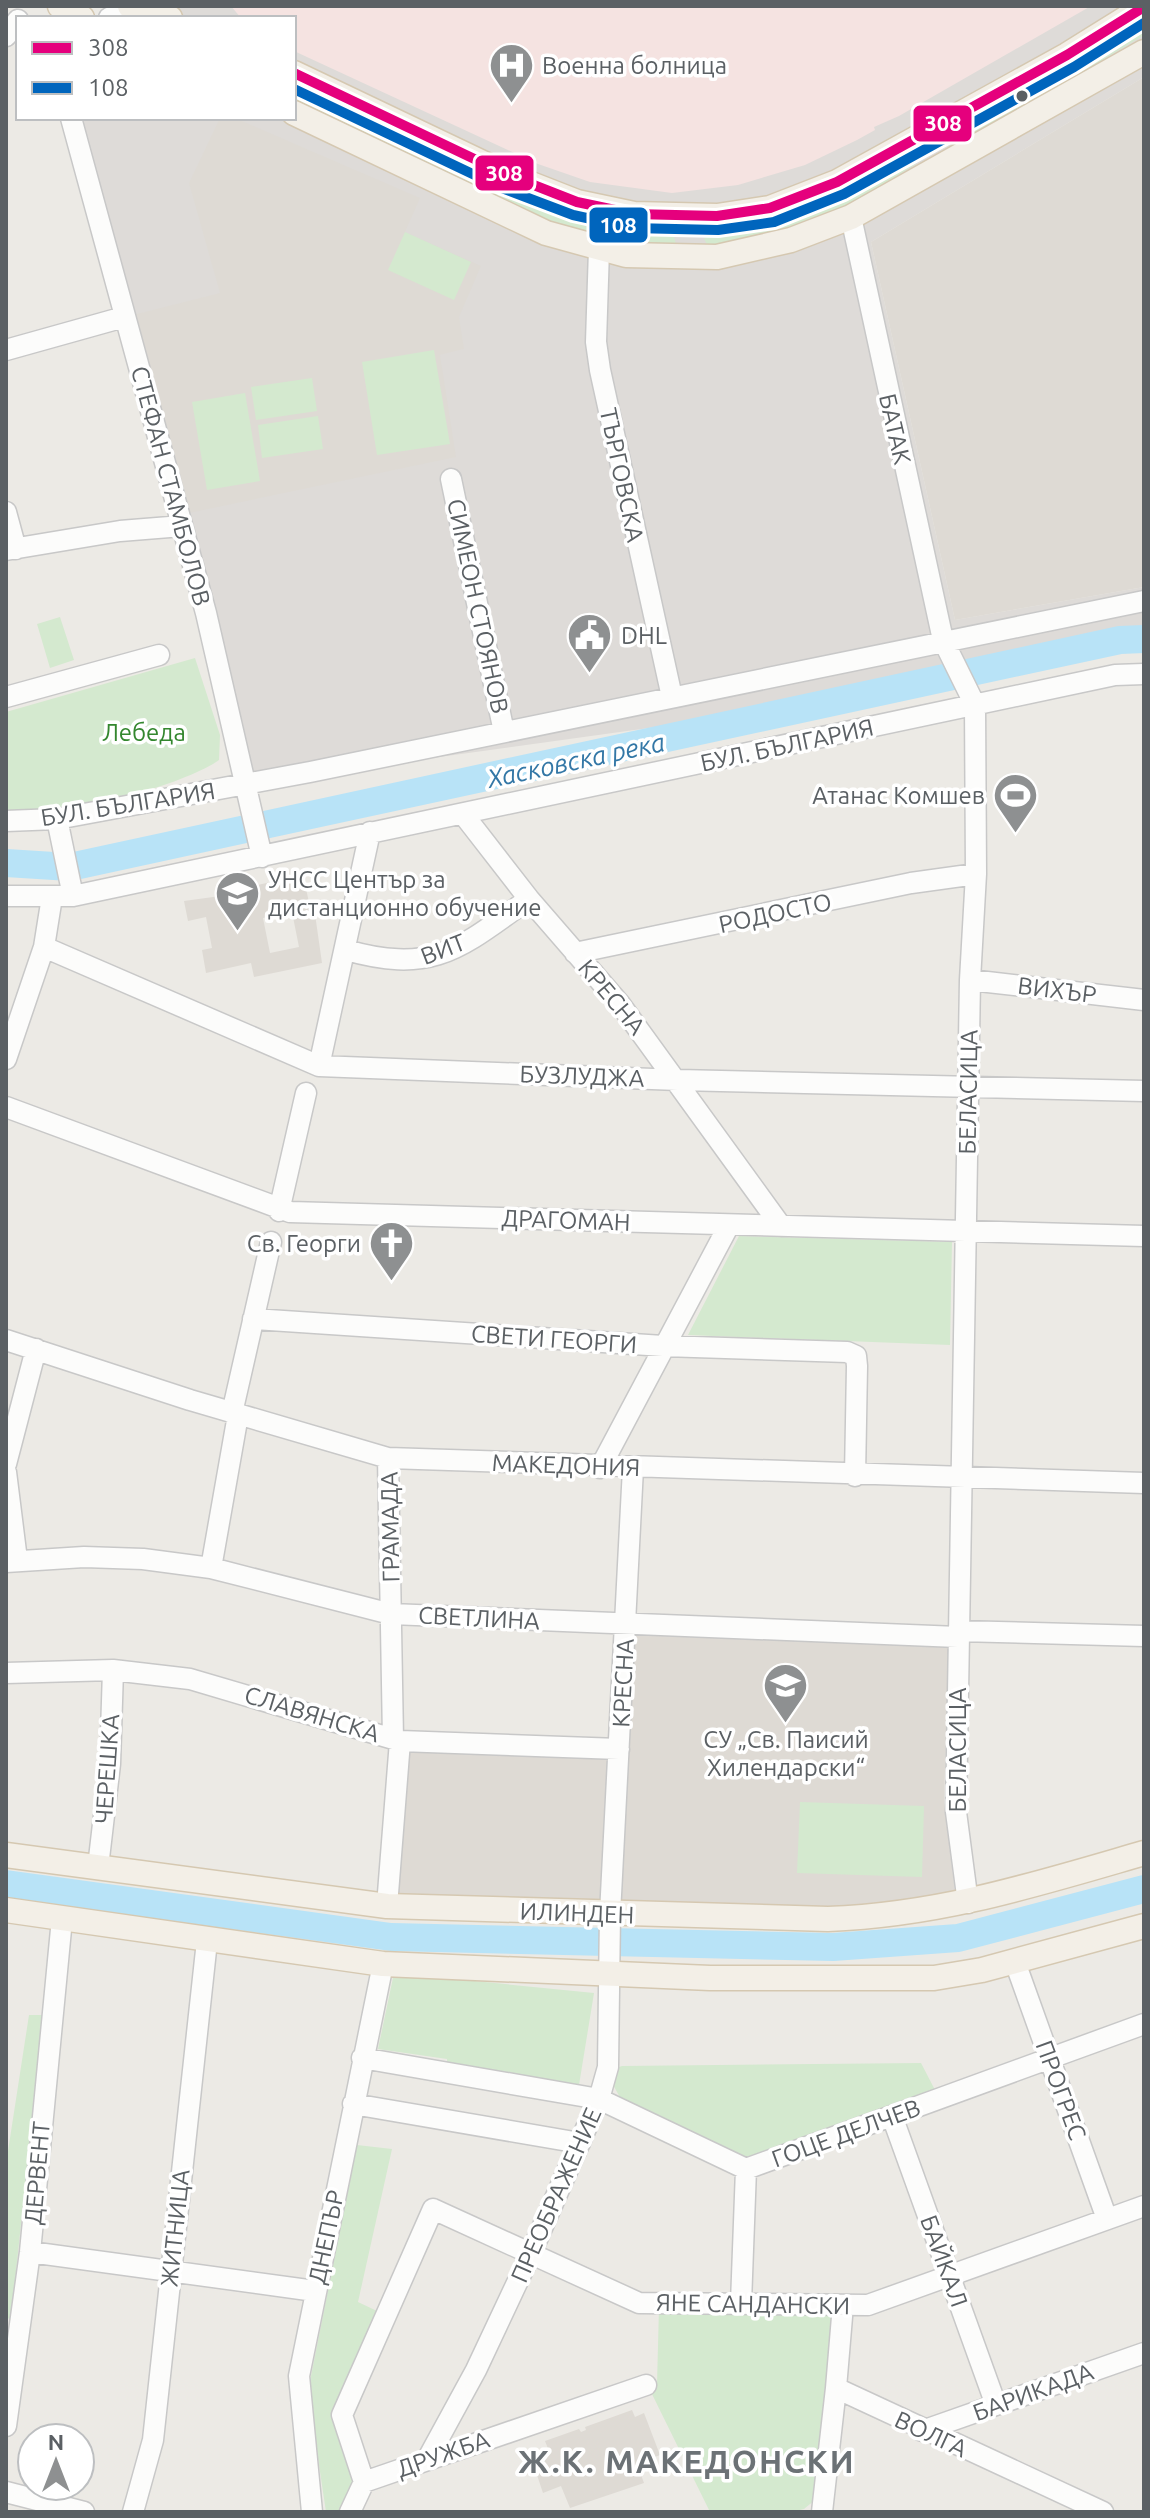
<svg xmlns="http://www.w3.org/2000/svg" width="1150" height="2518" viewBox="0 0 1150 2518" font-family="Ubuntu,sans-serif">
<rect width="100%" height="100%" fill="#eceae5"/>
<!-- industrial -->
<path fill="#dedbd8" d="M136 6H1144V77L871 242 955 620 1144 587V652L1037 659 943 683 764 712 244 784 71 118H294V18H109Z"/>
<!-- education -->
<path fill="#dedad4" fill-rule="evenodd" d="M1144 77V587L955 620 871 242Z
M220 118H235L420 198 405 232 481 266 459 317 464 349 440 355 456 457 189 513 133 315 220 293 189 183Z
M303 875 310 907H314L322 963 254 977 251 963 206 973 202 950 212 948 206 917 188 921 184 901 235 894V890ZM292 912 299 947 270 953 263 918Z
M629 1631 949 1645 944 1803 955 1892 902 1907 811 1910 618 1903Z
M404 1746 611 1755 603 1906 393 1900Z
M632 2410 635 2417 644 2413 660 2455 637 2464 644 2483 570 2508 561 2486 543 2493 531 2457 549 2451 545 2441 579 2429 581 2432 586 2430 585 2427Z"/>
<!-- medical -->
<path fill="#f5e3e1" d="M231 6H1091L899 116 874 127 875 130 857 140 805 165 738 185 672 193 590 182 538 164 294 51V18H241Z"/>
<!-- green -->
<path fill="#d4e9cf" d="M1144 14V35L959 146 951 126Z
M294 92 515 191 599 219 672 229 677 248 598 238 510 206 294 106Z
M907 149 916 164 846 207 775 232 708 246 704 239 715 227Z
M405 232 471 262 454 300 388 270Z
M434 350 450 444 377 455 362 362Z
M312 378 317 411 256 420 251 387Z
M245 393 260 481 207 490 192 402Z
M318 416 323 449 262 458 258 425Z
M60 617 74 660 50 668 37 624Z
M195 658 220 735 219 760C187 783 84 811 43 814 31 814 18 811 6 810V712Z
M739 1236 952 1242 950 1345 688 1335Z
M800 1802 924 1806 922 1877 797 1873Z
M394 1973 594 1993 579 2085 456 2073 447 2069V2059L378 2049Z
M29 2015H43L11 2319 6 2318V2164Z
M921 2063 935 2090 747 2158 622 2101 612 2083 616 2068 622 2066Z
M357 2145 392 2149 358 2302 377 2311 331 2414 357 2485 345 2512H326L308 2391Z
M659 2307 840 2309 821 2495 804 2509 792 2512H710L649 2388 657 2384Z"/>
<g fill="none" stroke-linecap="round" stroke-linejoin="round">
<!-- river -->
<path stroke="#b8e3f7" stroke-width="28" d="M6 863 70 867 1120 640 1144 639
M6 1884 391 1937 833 1947 958 1938 1144 1889"/>
<defs>
<path id="minor" d="M109 18 136 6
M6 36 18 20
M71 118 206 613 262 857
M851 217 943 640 975 705 976 874 970 980 956 1812 968 1903
M599 249 596 342 600 370 672 697
M6 350 124 317
M451 479 504 732
M6 512 16 549
M6 550 120 531 182 526
M6 697 159 655
M463 814 529 899 620 1004 781 1226
M57 819 73 896
M6 821 57 819 310 772 1144 601
M6 896H73L1115 675 1144 674
M44 947 319 1066 678 1080 1144 1091
M346 950C434 975 460 948 529 899
M575 953 911 883 976 874
M970 980 1144 1000
M6 1059 44 947 52 897
M319 1066 370 832
M6 1107 290 1212 1144 1236
M279 1211 306 1093
M253 1319 663 1346 847 1352 856 1356 857 1366 855 1476
M6 1340 190 1400 388 1458 1144 1483
M388 1458 393 1739
M6 1464 36 1349
M600 1468 729 1225
M6 1472 17 1560
M6 1562 84 1557 143 1559 211 1568 391 1614 958 1637
M211 1568 238 1415 232 1413 271 1242
M958 1631 1144 1636
M6 1673 113 1670 190 1679 400 1741 619 1749
M98 1867 110 1764 113 1670
M387 1906 400 1741
M1015 1962 1107 2219
M362 2058 599 2099 746 2169 1144 2024
M353 2104 580 2143
M892 2116 996 2405
M30 2252 315 2291
M741 2303 746 2169
M843 2305 836 2388 1103 2512
M6 2426 30 2252 62 1919
M922 2431 1144 2353
M428 2458 476 2370 531 2253 599 2099 608 2067 610 1914 633 1468
M364 2482 342 2415 433 2209 639 2303 868 2305 1144 2206
M6 2492 84 2512
M133 2512 153 2440 207 1941
M312 2512 299 2376 383 1964
M350 2512 364 2482 646 2385
M822 2512 836 2388"/>
<path id="major" d="M60 6 82 18
M130 6 170 18
M294 73 508 175 577 202 634 214 717 216 770 208 837 182 1067 55 1144 7
M294 113 546 233 626 255 717 257 791 240 851 217 1144 52
M6 1855 387 1906 828 1919C940 1915 1037 1884 1144 1853
M6 1910 383 1964 710 1978H934L982 1970 1144 1926"/>
</defs>
<!-- minor casing -->
<use href="#minor" stroke="#c8c8c8" stroke-width="23"/>
<!-- major casing -->
<use href="#major" stroke="#d5c8b1" stroke-width="27"/>
<!-- minor -->
<use href="#minor" stroke="#fcfcfb" stroke-width="20"/>
<!-- major -->
<use href="#major" stroke="#f3efe7" stroke-width="24"/>
<defs>
<path id="bus-1" d="M294 73 508 175 577 202 634 214 717 216 770 208 837 182 1067 55 1144 7"/>
<path id="bus-2" d="M294 89 502 188 573 215 632 228 718 230 774 222 844 194 1074 67 1144 23"/>
</defs>
<!-- bus-1 casing -->
<use href="#bus-1" stroke="#fff" stroke-width="16"/>
<!-- bus-2 casing -->
<use href="#bus-2" stroke="#fff" stroke-width="16"/>
<!-- bus-1 -->
<use href="#bus-1" stroke="#e5007d" stroke-width="10"/>
<!-- bus-2 -->
<use href="#bus-2" stroke="#0065bd" stroke-width="10"/>
</g>
<!-- icons -->
<defs>
<symbol id="hospital-pin" viewBox="-11 -11 22 30"><path d="M0 17L-7.5 6A9.5 9.5 0 1 1 7.5 6Z" fill="#8e9091" stroke="#fff"/><path d="M-5-5h3v3.5h4V-5h3V5h-3V1.5h-4V5h-3Z" fill="#fff"/></symbol>
<symbol id="civic-pin" viewBox="-11 -11 22 30"><path d="M0 17L-7.5 6A9.5 9.5 0 1 1 7.5 6Z" fill="#8e9091" stroke="#fff"/><path d="M-.6-6.5H3V-4.5H.6V-3L4-1V1h2V6H-6V1h2V-1L-.6-3ZM-1.2 2.5V6h2.4V2.5Z" fill="#fff"/></symbol>
<symbol id="stadium-pin" viewBox="-11 -11 22 30"><path d="M0 17L-7.5 6A9.5 9.5 0 1 1 7.5 6Z" fill="#8e9091" stroke="#fff"/><path d="M0-5a6.5 5 0 1 0 0 10a6.5 5 0 1 0 0-10ZM-3.5-1.8h7v3.6h-7Z" fill="#fff"/></symbol>
<symbol id="university-pin" viewBox="-11 -11 22 30"><path d="M0 17L-7.5 6A9.5 9.5 0 1 1 7.5 6Z" fill="#8e9091" stroke="#fff"/><path d="M0-5L7-2L0 1L-7-2ZM-4 1L0 2.5L4 1V4Q0 6-4 4Z" fill="#fff"/></symbol>
<symbol id="church-pin" viewBox="-11 -11 22 30"><path d="M0 17L-7.5 6A9.5 9.5 0 1 1 7.5 6Z" fill="#8e9091" stroke="#fff"/><path d="M-1.2-6h2.4v3.5h3.3v2.4h-3.3V6h-2.4V-.1h-3.3v-2.4h3.3Z" fill="#fff"/></symbol>
<symbol id="school-pin" viewBox="-11 -11 22 30"><path d="M0 17L-7.5 6A9.5 9.5 0 1 1 7.5 6Z" fill="#8e9091" stroke="#fff"/><path d="M0-5L7-2L0 1L-7-2ZM-4 1L0 2.5L4 1V4Q0 6-4 4Z" fill="#fff"/></symbol>
</defs>
<g fill-rule="evenodd">
<use href="#hospital-pin" x="486" y="40" width="51" height="69"/>
<use href="#civic-pin" x="564" y="610" width="51" height="69"/>
<use href="#stadium-pin" x="990" y="770" width="51" height="69"/>
<use href="#university-pin" x="212" y="868" width="51" height="69"/>
<use href="#church-pin" x="366" y="1218" width="51" height="69"/>
<use href="#school-pin" x="760" y="1660" width="51" height="69"/>
</g>
<!-- markers -->
<circle fill="#5b6064" stroke="#fff" stroke-width="3" cx="1022" cy="96" r="7"/>
<g text-anchor="middle" dominant-baseline="central" stroke-width="7" stroke-linejoin="round" paint-order="stroke">
<!-- poi labels -->
<g font-size="24" fill="#5b6064" stroke="#fff" text-anchor="start">
<text x="542" y="65">Военна болница</text>
<text x="621" y="635">DHL</text>
<text x="985" y="795" text-anchor="end">Атанас Комшев</text>
<text x="268" y="879">УНСС Център за<tspan x="268" dy="28">дистанционно обучение</tspan></text>
<text x="361" y="1243" text-anchor="end">Св. Георги</text>
<text x="786" y="1739" text-anchor="middle">СУ „Св. Паисий<tspan x="786" dy="28">Хилендарски“</tspan></text>
</g>
<!-- street labels -->
<g font-size="24" fill="#5b6064" stroke="#fff">
<text transform="translate(895 429) rotate(77)">БАТАК</text>
<text transform="translate(622 475) rotate(78)">ТЪРГОВСКА</text>
<text transform="translate(171 486) rotate(75)">СТЕФАН СТАМБОЛОВ</text>
<text transform="translate(478 606) rotate(78)">СИМЕОН СТОЯНОВ</text>
<text transform="translate(787 745) rotate(-12)">БУЛ. БЪЛГАРИЯ</text>
<text transform="translate(128 804) rotate(-9)">БУЛ. БЪЛГАРИЯ</text>
<text transform="translate(775 913) rotate(-12)">РОДОСТО</text>
<text transform="translate(443 949) rotate(-21)">ВИТ</text>
<text transform="translate(1057 990) rotate(7)">ВИХЪР</text>
<text transform="translate(612 997) rotate(50)">КРЕСНА</text>
<text transform="translate(582 1076) rotate(2)">БУЗЛУДЖА</text>
<text transform="translate(968 1092) rotate(-89)">БЕЛАСИЦА</text>
<text transform="translate(566 1220) rotate(2)">ДРАГОМАН</text>
<text transform="translate(554 1339) rotate(4)">СВЕТИ ГЕОРГИ</text>
<text transform="translate(566 1465) rotate(2)">МАКЕДОНИЯ</text>
<text transform="translate(390 1527) rotate(-91)">ГРАМАДА</text>
<text transform="translate(479 1618) rotate(3)">СВЕТЛИНА</text>
<text transform="translate(623 1683) rotate(-87)">КРЕСНА</text>
<text transform="translate(312 1714) rotate(17)">СЛАВЯНСКА</text>
<text transform="translate(957 1750) rotate(-90)">БЕЛАСИЦА</text>
<text transform="translate(107 1769) rotate(-86)">ЧЕРЕШКА</text>
<text transform="translate(577 1913) rotate(2)">ИЛИНДЕН</text>
<text transform="translate(1061 2090) rotate(70)">ПРОГРЕС</text>
<text transform="translate(846 2133) rotate(-20)">ГОЦЕ ДЕЛЧЕВ</text>
<text transform="translate(37 2173) rotate(-85)">ДЕРВЕНТ</text>
<text transform="translate(556 2195) rotate(-66)">ПРЕОБРАЖЕНИЕ</text>
<text transform="translate(175 2228) rotate(-84)">ЖИТНИЦА</text>
<text transform="translate(326 2237) rotate(-78)">ДНЕПЪР</text>
<text transform="translate(944 2261) rotate(70)">БАЙКАЛ</text>
<text transform="translate(753 2304) rotate(1)">ЯНЕ САНДАНСКИ</text>
<text transform="translate(1033 2392) rotate(-20)">БАРИКАДА</text>
<text transform="translate(931 2434) rotate(25)">ВОЛГА</text>
<text transform="translate(443 2454) rotate(-19)">ДРУЖБА</text>
</g>
<!-- park labels -->
<g font-size="24" fill="#34872f" stroke="#fff">
<text x="144" y="732">Лебеда</text>
</g>
<!-- water labels -->
<g font-size="26" font-style="italic" fill="#3377a6" stroke="#fff">
<text transform="translate(576 760) rotate(-12)">Хасковска река</text>
</g>
<!-- district labels -->
<g font-size="32" font-weight="bold" letter-spacing="2" fill="#6c7276" stroke="#fff">
<text x="687" y="2461">Ж.К. МАКЕДОНСКИ</text>
</g>
</g>
<g stroke="#fff" stroke-width="3">
<rect x="912" y="104" width="61" height="39" rx="8" fill="#e5007d"/>
<rect x="474" y="154" width="61" height="38" rx="8" fill="#e5007d"/>
<rect x="588" y="206" width="61" height="38" rx="8" fill="#0065bd"/>
</g>
<g font-size="22" text-anchor="middle" font-weight="bold" fill="#fff">
<text x="943" y="131">308</text>
<text x="504" y="181">308</text>
<text x="618" y="233">108</text>
</g>
<!-- border -->
<rect width="1150" height="2518" fill="none" stroke="#5b6064" stroke-width="16"/>
<!-- legend -->
<rect x="16" y="16" width="280" height="104" fill="#ffffff" stroke="#bdbfc1" stroke-width="2"/>
<rect x="32" y="42" width="40" height="12" fill="#e5007d" stroke="#bdbfc1" stroke-width="2"/>
<text x="88" y="56" font-size="24" fill="#5b6064">308</text>
<rect x="32" y="82" width="40" height="12" fill="#0065bd" stroke="#bdbfc1" stroke-width="2"/>
<text x="88" y="96" font-size="24" fill="#5b6064">108</text>
<!-- north arrow -->
<g transform="translate(56 2462)"><circle r="38" fill="#ffffff" stroke="#bdbfc1" stroke-width="2"/>
<path d="M0-6L14 30L0 20L-14 30Z" fill="#8e9091"/>
<text y="-12" font-size="22" font-weight="bold" text-anchor="middle" fill="#5b6064">N</text>
</g>
</svg>
